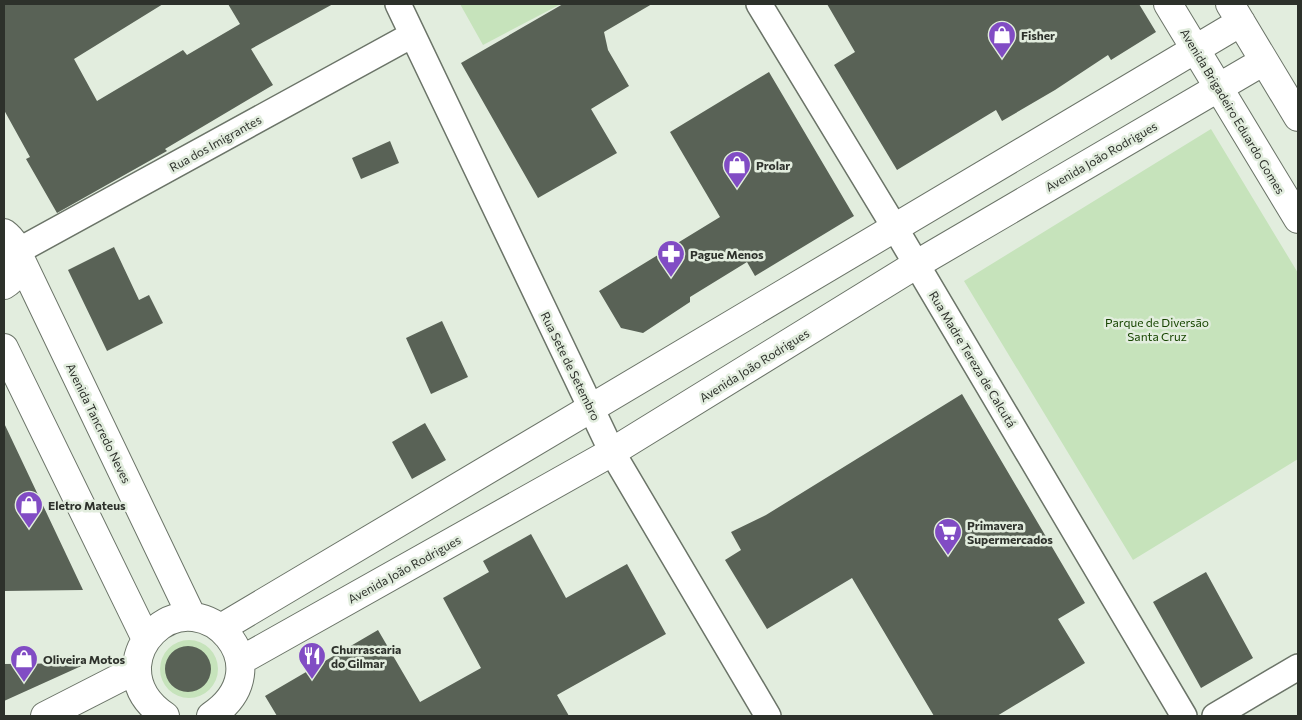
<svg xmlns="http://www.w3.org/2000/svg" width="1302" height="720" viewBox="0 0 1302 720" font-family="Commissioner,sans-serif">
<rect width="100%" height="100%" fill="#e2edde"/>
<!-- green -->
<path fill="#c6e3bb" d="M460 4H561L483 45Z
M1211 129 1298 273V459L1133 560 964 281Z
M160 669a29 29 0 1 1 58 0a29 29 0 1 1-58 0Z"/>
<!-- building -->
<path fill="#596256" d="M4 4H163L74 59 97 101 183 50 187 55 240 24 228 4H333L251 49 273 85 165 149 167 151 57 213 26 159 30 157 4 110Z
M563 4H652L604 32 608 50 629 86 591 109 617 153 538 198 461 63Z
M827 4H1139L1156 32 1111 60 1108 55 1055 90 1002 121 996 110 897 170 834 65 855 52Z
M769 72 854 216 755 276 747 262 690 297V302L643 333 621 328 599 291 720 217 670 132Z
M390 141 399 163 361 179 352 158Z
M114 247 139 300 149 295 163 323 107 351 68 270Z
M442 321 468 377 431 394 406 338Z
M962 394 1085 603 1058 619 1085 663 997 716H934L852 578 767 629 725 560 741 550 731 532 766 515Z
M4 423 83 590 4 591Z
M425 423 446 460 412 479 392 442Z
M531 534 566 598 627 564 666 634 557 695 569 716H277L265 696 378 630 420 702 481 668 443 598 489 572 483 561Z
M1206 572 1253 658 1201 688 1153 602Z
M165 669a23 23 0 1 1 46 0a23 23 0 1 1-46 0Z
M88 663 4 701V664Z"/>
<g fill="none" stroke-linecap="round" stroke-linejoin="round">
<defs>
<path id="minor" d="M398 4 612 452 768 716
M759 4 895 228 1184 716
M18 251 412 35
M1215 716 1298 667"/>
<path id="tertiary" d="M1168 4 1298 219
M1230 4 1298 117
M4 233C22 246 25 273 4 285
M19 256 192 617
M4 348 146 639
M221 628 1241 22
M240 661 612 452 917 264 1264 61
M45 716 137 669
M165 716C147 704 136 688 137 666 138 653 144 641 153 632 204 582 284 667 211 716"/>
</defs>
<!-- minor casing -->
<use href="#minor" stroke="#6b7468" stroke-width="28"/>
<!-- tertiary casing -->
<use href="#tertiary" stroke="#6b7468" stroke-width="30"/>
<!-- minor -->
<use href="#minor" stroke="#fff" stroke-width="25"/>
<!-- tertiary -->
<use href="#tertiary" stroke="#fff" stroke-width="28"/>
</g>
<!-- icons -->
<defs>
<symbol id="shop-pin" viewBox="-11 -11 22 30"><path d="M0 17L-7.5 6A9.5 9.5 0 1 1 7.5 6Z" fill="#814cc4" stroke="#e2edde"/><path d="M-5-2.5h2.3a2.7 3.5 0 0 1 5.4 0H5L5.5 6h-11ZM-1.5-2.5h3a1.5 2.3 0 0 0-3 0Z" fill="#fff"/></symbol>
<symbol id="pharmacy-pin" viewBox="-11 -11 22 30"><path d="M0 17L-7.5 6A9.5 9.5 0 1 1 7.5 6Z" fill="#814cc4" stroke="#e2edde"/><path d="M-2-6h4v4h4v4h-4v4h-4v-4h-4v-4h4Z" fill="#fff"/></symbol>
<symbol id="supermarket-pin" viewBox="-11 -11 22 30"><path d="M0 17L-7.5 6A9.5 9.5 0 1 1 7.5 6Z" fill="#814cc4" stroke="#e2edde"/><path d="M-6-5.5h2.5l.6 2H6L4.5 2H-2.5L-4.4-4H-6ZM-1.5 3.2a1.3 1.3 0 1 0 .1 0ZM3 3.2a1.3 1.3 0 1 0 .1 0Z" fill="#fff"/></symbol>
<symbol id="restaurant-pin" viewBox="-11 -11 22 30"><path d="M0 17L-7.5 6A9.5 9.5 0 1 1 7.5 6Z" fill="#814cc4" stroke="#e2edde"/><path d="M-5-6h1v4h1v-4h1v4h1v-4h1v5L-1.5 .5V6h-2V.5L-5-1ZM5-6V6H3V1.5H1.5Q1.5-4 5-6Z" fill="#fff"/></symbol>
</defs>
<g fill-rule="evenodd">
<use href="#shop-pin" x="986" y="19" width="32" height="43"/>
<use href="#shop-pin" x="721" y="149" width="32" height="43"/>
<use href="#pharmacy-pin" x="655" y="238" width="32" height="43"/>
<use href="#shop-pin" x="13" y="489" width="32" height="43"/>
<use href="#supermarket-pin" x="932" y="516" width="32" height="43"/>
<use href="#restaurant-pin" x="296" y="640" width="32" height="43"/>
<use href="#shop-pin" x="8" y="643" width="32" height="43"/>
</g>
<g text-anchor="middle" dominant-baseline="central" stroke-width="5" stroke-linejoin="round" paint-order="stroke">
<!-- poi labels -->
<g font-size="12" font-weight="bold" fill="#2d312b" stroke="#e2edde" text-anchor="start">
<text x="1021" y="35">Fisher</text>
<text x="756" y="165">Prolar</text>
<text x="690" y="254">Pague Menos</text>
<text x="48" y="505">Eletro Mateus</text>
<text x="967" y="525">Primavera<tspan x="967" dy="14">Supermercados</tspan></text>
<text x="331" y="649">Churrascaria<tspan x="331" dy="14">do Gilmar</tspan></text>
<text x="43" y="659">Oliveira Motos</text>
</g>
<!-- street labels -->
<g font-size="12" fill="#2d312b" stroke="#e2edde">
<text transform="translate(1233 111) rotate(59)">Avenida Brigadeiro Eduardo Gomes</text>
<text transform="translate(215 143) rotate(-29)">Rua dos Imigrantes</text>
<text transform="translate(1101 156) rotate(-30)">Avenida João Rodrigues</text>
<text transform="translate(973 359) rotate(59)">Rua Madre Tereza de Calcutá</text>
<text transform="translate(754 365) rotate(-32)">Avenida João Rodrigues</text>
<text transform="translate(571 366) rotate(64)">Rua Sete de Setembro</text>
<text transform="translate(99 423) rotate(64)">Avenida Tancredo Neves</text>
<text transform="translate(404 569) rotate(-29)">Avenida João Rodrigues</text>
</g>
<!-- park labels -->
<g font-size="12" fill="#174500" stroke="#e2edde">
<text x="1157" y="322">Parque de Diversão<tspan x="1157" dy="14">Santa Cruz</tspan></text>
</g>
</g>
<!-- border -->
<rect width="1302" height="720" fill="none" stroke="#2d312b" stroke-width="10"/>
</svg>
